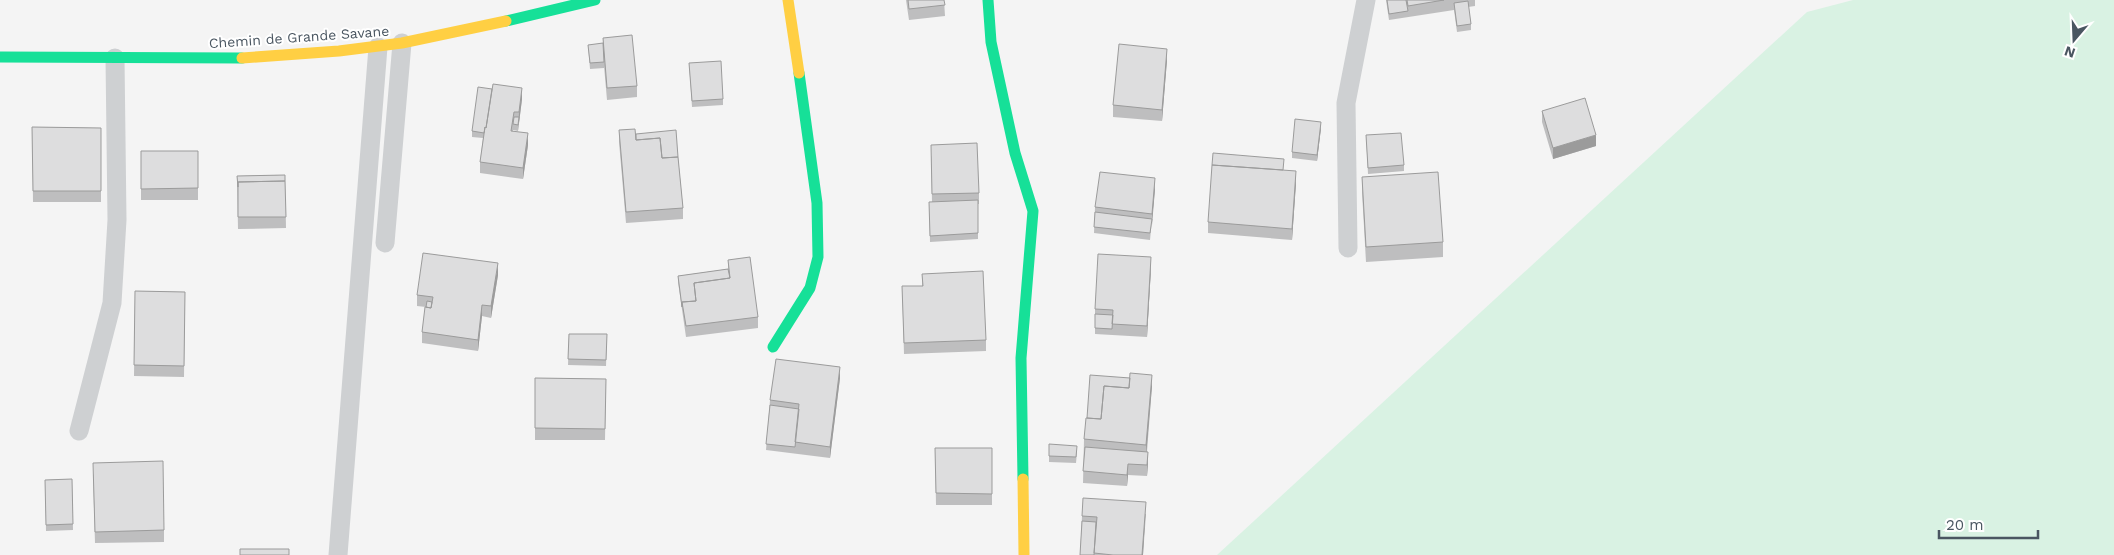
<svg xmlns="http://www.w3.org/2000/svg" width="2114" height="555" viewBox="0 0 2114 555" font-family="'Work Sans',sans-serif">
<rect width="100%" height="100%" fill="#f4f4f4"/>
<!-- green -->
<path fill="#d9f2e3" d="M1853 0H2114V555H1217L1807 12Z"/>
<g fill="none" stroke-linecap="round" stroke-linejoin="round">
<!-- lane -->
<path stroke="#ced0d2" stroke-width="19" d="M385 243 402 43
M1348 248 1346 103 1366 0
M79 431 112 303 117 220 115 58
M338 555 378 47"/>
<!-- fast -->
<path stroke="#16e098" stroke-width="11" d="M988 0 991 42 1015 153 1033 211 1021 358 1023 479
M506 21 595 0
M0 57 242 58
M773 347 810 288 818 257 817 203 799 73"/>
<!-- slow -->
<path stroke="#ffcf43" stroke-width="11" d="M788 0 799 73
M242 58 339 51 402 43 506 21
M1023 479 1024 554"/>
</g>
<!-- wall -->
<path fill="#bebebf" d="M906 0H944L945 16 909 20Z
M1386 0H1475V6L1468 7 1471 24V30L1457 32 1454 10 1389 20Z
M603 38 637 86V97L607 100 604 66V68L590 69 588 45 603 44Z
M1167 60 1162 121 1113 117V105Z
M689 63 723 99V105L692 107Z
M522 99 518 131 513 130V129V131L528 145 523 179 480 173V162L483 138 472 137V131Z
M1542 111 1596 146 1553 159 1542 122Z
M32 127 101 128V202H33Z
M1321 128 1317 161 1292 158V152Z
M619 130 636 134 678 157 683 208V219L626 223 619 142Z
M1366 135 1404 165V171L1368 174Z
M141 151H198V200H141Z
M931 156 979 193V204H978V239L930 242 929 202H932Z
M1283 171 1296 183 1292 240 1208 233V222Z
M285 175 286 228 238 229 237 176Z
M1362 177 1443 242V257L1366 262 1362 192Z
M1155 189 1150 240 1094 233 1095 207Z
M728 260 758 317V328L686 337 678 282V276L728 269Z
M1151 268 1147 337 1095 334V309Z
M922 274 986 340V351L904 354 902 286H922Z
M498 275 491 318 482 316 478 351 422 343V332L426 307 417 306V295Z
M135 291 185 292 184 377 134 376Z
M569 334H607L606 366 568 365Z
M535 378 606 379 605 440H535Z
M840 378 830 458 766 450 770 400Z
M1152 386 1147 452 1148 463 1147 476 1128 475 1127 486 1083 483 1084 439Z
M1049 444 1077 452 1076 463 1049 462Z
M935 448H992V505H936Z
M93 474 164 530V542L95 543Z
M72 479 73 530 46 531 45 480Z
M1146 514 1143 555H1080L1082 516Z"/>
<!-- shaded-wall -->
<path fill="#9b9b9b" d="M1167 49V60L1162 121V110Z
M522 88V99L518 131 519 112Z
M1321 122V128L1317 161V155Z
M528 133V145L523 179V168Z
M1596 135V146L1553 159V148Z
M1296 171V183L1292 240V229Z
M1155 178V189L1152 225V214Z
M1151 257V268L1147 337V326Z
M498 263V275L491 318V306Z
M482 305V316L478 351V340Z
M840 367V378L830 458V447Z
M1152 375V386L1146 456V445Z
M1148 452V463L1147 476V465Z
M1128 464V475L1127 486V475Z
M1146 502 1143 555H1142Z"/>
<!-- building -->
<path fill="#ddddde" stroke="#9b9b9b" d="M908 0H944L945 5 909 9Z
M1387 0H1406L1408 11 1389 14Z
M1407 0H1444L1408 6Z
M1468 1 1471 24 1457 26 1454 3Z
M632 35 637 86 607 88 603 38Z
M603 43 604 62 590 63 588 45Z
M1119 44 1167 49 1162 110 1113 105Z
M721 61 723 99 692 101 689 63Z
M493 84 522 88 519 112H514L511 131 528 133 523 168 480 162 485 127 486 128Z
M478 87 492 89 486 128 485 127 484 133 472 131Z
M1585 98 1596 135 1553 148 1542 111Z
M514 117H519L518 125 513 124Z
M1295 119 1321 122 1317 155 1292 152Z
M32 127 101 128V191H33Z
M635 129 636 140 660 138 662 158 678 157 683 208 626 212 619 130Z
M676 130 678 157 662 158 660 138 636 140V134Z
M1401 133 1404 165 1368 168 1366 135Z
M977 143 979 193 932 194 931 145Z
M141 151H198V188L141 189Z
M1213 153 1284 159 1283 170 1212 165Z
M1212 165 1296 171 1292 229 1208 222Z
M1100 172 1155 178 1152 214 1095 207Z
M1438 172 1443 242 1366 247 1362 177Z
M285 175V181L238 182V187L237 176Z
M285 181 286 217H238V182Z
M978 200V233L930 236 929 202Z
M1095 212 1152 219 1150 233 1094 227Z
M423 253 498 263 491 306 482 305 478 340 422 332 425 307 431 308 433 297 417 295Z
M1098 254 1151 257 1147 326 1112 324 1113 310 1095 309Z
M750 257 758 317 686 326 682 302 696 301 694 283 730 278 728 260Z
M728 269 730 278 694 283 696 301 682 302V307L678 276Z
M983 271 986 340 904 343 902 286H923L922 274Z
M135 291 185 292 184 366 134 365Z
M427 301 432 302 431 308 426 307Z
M1095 314 1113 315 1112 329 1095 328Z
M569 334H607L606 360 568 359Z
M776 359 840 367 830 447 795 442 799 404 770 400Z
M1130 373 1152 375 1146 445 1084 439 1086 418 1101 419 1104 386 1129 388Z
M1090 375 1130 378 1129 388 1104 386 1101 419 1087 418Z
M535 378 606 379 605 429 535 428Z
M770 405 799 409 795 447 766 444Z
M1049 444 1077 446 1076 457 1049 456Z
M1085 447 1148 452 1147 465 1128 464 1127 475 1083 471Z
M935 448H992V494L936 493Z
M163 461 164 530 95 532 93 463Z
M72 479 73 524 46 525 45 480Z
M1083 498 1146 502 1142 555H1113L1094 553 1097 517 1082 516Z
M1082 521 1096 522 1094 555H1080Z
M240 549H289V555H240Z"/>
<g text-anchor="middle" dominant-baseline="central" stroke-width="4" stroke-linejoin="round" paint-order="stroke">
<!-- street labels -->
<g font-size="14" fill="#4a5661" stroke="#fff">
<text transform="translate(299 37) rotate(-4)">Chemin de Grande Savane</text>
</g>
</g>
<!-- north arrow -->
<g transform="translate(2074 40) rotate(199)" stroke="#ffffff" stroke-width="4" paint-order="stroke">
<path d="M0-4L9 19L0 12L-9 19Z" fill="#4a5661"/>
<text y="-8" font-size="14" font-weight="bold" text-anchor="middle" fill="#4a5661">N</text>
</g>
<!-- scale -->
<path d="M1939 530v8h99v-8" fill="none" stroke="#4a5661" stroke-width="2.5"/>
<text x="1946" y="530" font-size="15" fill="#4a5661" stroke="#ffffff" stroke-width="4" paint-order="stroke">20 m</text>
</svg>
